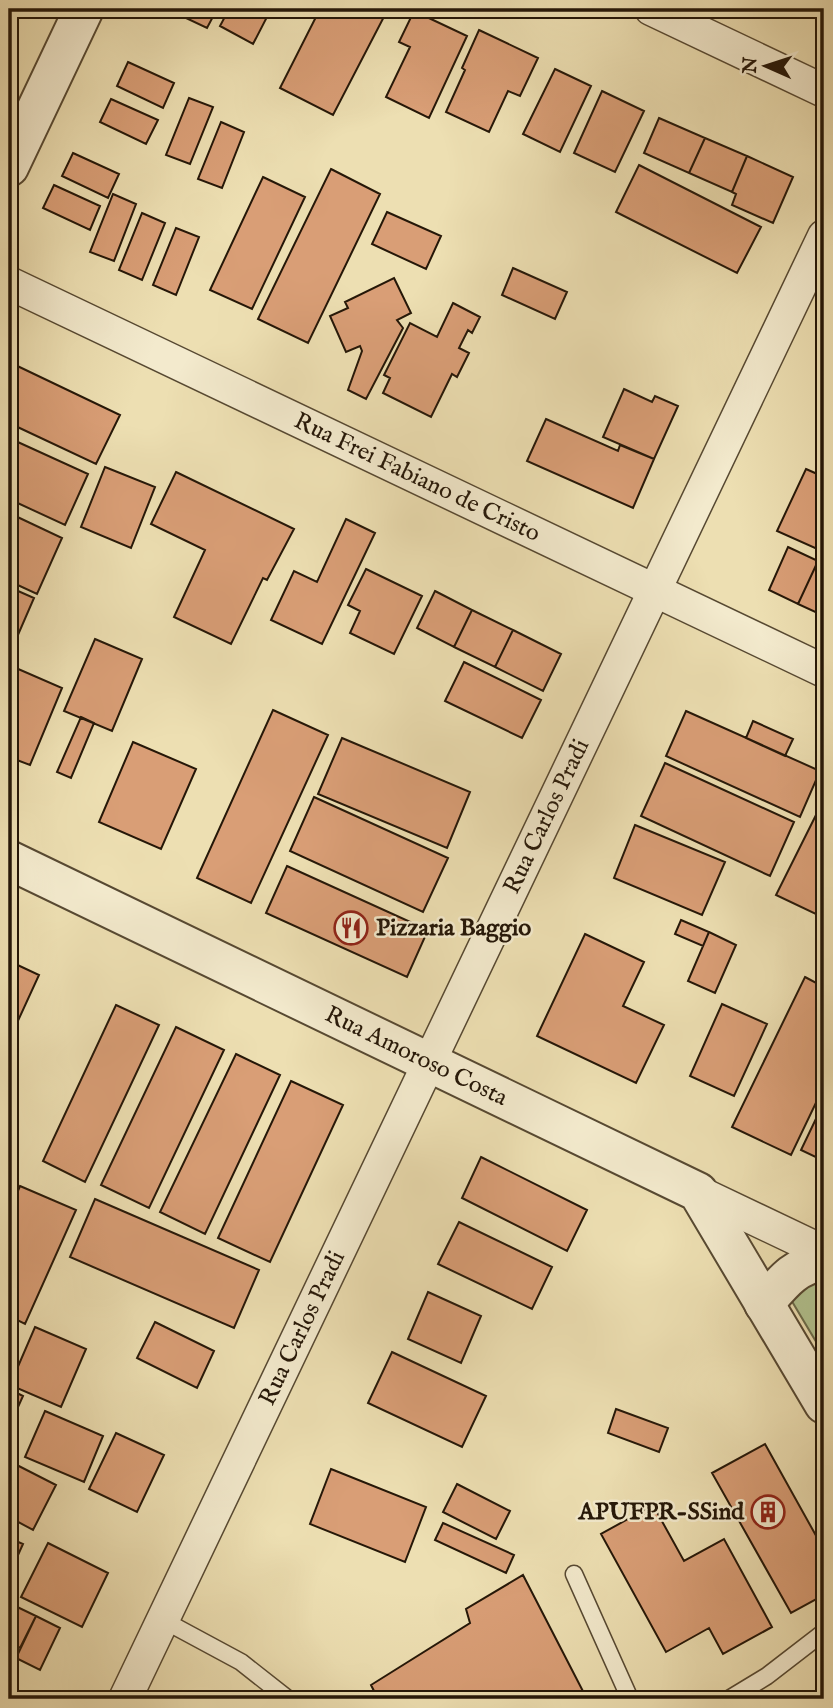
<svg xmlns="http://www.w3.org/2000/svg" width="833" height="1708" viewBox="0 0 833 1708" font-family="'IM FELL English',serif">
<rect width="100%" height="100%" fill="#eddfb2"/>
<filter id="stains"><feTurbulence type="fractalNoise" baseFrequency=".00286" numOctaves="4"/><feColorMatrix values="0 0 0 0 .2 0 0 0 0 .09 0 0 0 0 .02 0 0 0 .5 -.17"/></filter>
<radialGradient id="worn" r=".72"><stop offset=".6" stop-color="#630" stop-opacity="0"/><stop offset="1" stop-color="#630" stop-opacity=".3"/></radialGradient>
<!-- green -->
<path fill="#b2c390" stroke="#6c6d4c" stroke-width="2" d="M824 1275V1355L790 1298Z"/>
<!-- building -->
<path fill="#d99e76" stroke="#251708" stroke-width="2" d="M167 9H217L207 28Z
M229 9H252L267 17 253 44 220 26Z
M320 9H388L333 115 280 88Z
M793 9H819L815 18Z
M819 9H824V22L815 18Z
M414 11 467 36 429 118 386 97 410 47 399 42Z
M479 30 538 58 520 96 508 91 489 132 446 112 465 70 462 68Z
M128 62 174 83 163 108 117 86Z
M555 69 591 86 560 152 523 134Z
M602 91 644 111 615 172 574 153Z
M189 98 213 107 190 164 166 155Z
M111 99 158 120 146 144 100 122Z
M659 118 705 138 689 173 644 153Z
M221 122 244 132 222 188 198 179Z
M705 138 747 156 732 192 689 173Z
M73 153 119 174 108 198 62 176Z
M747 156 793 177 773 223 732 205 736 194 732 192Z
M639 165 761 227 737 273 616 212Z
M331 169 380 194 308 343 258 319Z
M263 177 305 197 252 309 210 290Z
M54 185 100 206 90 230 43 208Z
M113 194 136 204 114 261 90 252Z
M387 212 441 236 426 269 372 244Z
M142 213 165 223 142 280 119 270Z
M176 228 199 237 176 295 153 285Z
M513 268 567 292 555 319 502 295Z
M394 278 411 313 397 320 403 328 366 399 348 390 362 351 360 346 346 352 330 316 348 308 345 302Z
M453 303 480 317 472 333 468 330 459 348 469 353 457 377 452 374 431 417 383 393 390 378 384 375 410 323 437 337Z
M9 362 120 415 96 464 9 423Z
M624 389 652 402 655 396 678 406 654 459 603 437Z
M546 419 618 451 620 445 654 459 633 508 527 461Z
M9 438 88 474 65 525 9 499Z
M105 467 155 487 131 548 81 527Z
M806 469 824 477V552L777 531Z
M176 472 294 529 267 580 263 578 231 644 174 617 205 550 151 524Z
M9 513 62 538 37 594 9 581Z
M346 519 375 533 322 644 271 620 294 571 317 582Z
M788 547 818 561 798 604 769 590Z
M818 561 824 564V616L798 604Z
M366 569 422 596 394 654 350 633 360 611 348 605Z
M9 587 34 598 11 651 9 649Z
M435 591 472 610 454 647 417 628Z
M472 610 513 630 495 667 454 647Z
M513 630 561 654 543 691 495 667Z
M95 639 142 659 112 731 64 711Z
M464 662 541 700 522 738 445 701Z
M9 665 62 688 30 765 9 757Z
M273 710 328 735 251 903 197 878Z
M686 711 820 771 800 817 666 756Z
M81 717 94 723 71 778 57 772Z
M753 721 793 739 785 756 746 738Z
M342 738 470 792 447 848 318 794Z
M133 742 196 769 161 849 99 822Z
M665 763 794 822 770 876 641 816Z
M314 797 448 858 423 912 290 851Z
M824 799V907L820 916 776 895Z
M635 825 725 862 702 915 614 878Z
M287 866 428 930 407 977 266 913Z
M681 920 709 932 703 946 675 934Z
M709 932 736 945 715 993 688 981Z
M585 934 644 962 623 1006 664 1025 636 1083 537 1036Z
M9 961 39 975 11 1036 9 1035Z
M805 977 824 987V1086L791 1155 732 1127Z
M722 1004 767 1024 734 1096 690 1076Z
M116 1005 159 1025 85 1182 43 1161Z
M176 1027 224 1050 149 1208 101 1185Z
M236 1054 280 1075 205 1234 160 1212Z
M291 1081 343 1105 270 1262 218 1238Z
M824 1102V1161L801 1150Z
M481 1157 587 1210 567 1251 462 1198Z
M20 1186 76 1210 25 1324 9 1316V1212Z
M95 1199 259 1270 234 1328 70 1257Z
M459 1222 552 1267 532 1309 438 1264Z
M428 1292 481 1316 461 1363 408 1339Z
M155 1322 214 1351 197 1388 137 1358Z
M35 1327 86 1349 61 1407 10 1385Z
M392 1352 486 1396 462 1447 368 1403Z
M9 1389 23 1396 9 1427Z
M616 1409 668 1428 659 1452 608 1433Z
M45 1411 103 1436 84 1482 25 1457Z
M116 1433 164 1455 137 1512 89 1489Z
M765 1444 824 1550V1595L791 1613 712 1473Z
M9 1461 56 1485 33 1530 9 1517Z
M331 1469 426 1507 405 1562 310 1524Z
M457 1484 510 1511 496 1539 443 1512Z
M653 1505 684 1561 724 1539 772 1627 723 1654 709 1628 666 1652 601 1534Z
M443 1523 514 1555 506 1573 435 1540Z
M9 1538 23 1544 9 1575Z
M48 1543 108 1573 82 1627 21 1597Z
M523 1575 587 1699H378L371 1685 470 1623 466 1609Z
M9 1603 36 1616 20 1648 9 1643Z
M36 1616 60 1628 40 1670 16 1658Z"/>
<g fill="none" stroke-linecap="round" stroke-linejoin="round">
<defs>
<path id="service" d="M574 1574 630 1699
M163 1620 241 1662 288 1699
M729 1699 767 1676 824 1632"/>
<g id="minor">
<path d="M651 9 824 91"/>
<path id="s1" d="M9 283 824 671"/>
<path d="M698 1192 824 1252"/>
<path id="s2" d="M125 1699 824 236"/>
</g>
<g id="tertiary">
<path d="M9 167 84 9"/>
<path id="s3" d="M9 860 698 1192 824 1404"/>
<path d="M764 1304C782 1283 795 1265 824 1261"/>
</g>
</defs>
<!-- service casing -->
<use href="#service" stroke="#574932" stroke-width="19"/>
<!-- minor casing -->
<use href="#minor" stroke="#574932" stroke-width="35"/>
<!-- tertiary casing -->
<use href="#tertiary" stroke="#574932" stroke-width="42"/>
<!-- service -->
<use href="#service" stroke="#f3eacd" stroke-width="16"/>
<!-- minor -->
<use href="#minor" stroke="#f3eacd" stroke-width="32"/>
<!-- tertiary -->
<use href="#tertiary" stroke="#f3eacd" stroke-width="38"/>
</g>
<!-- icons -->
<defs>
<symbol id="restaurant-ring" viewBox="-11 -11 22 22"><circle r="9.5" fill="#f3eacd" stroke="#8f2418" stroke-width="1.5"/><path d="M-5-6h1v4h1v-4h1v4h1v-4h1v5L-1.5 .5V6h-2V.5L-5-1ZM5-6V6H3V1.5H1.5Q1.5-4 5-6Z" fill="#8f2418"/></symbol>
<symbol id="building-ring" viewBox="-11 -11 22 22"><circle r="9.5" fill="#f3eacd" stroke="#8f2418" stroke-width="1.5"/><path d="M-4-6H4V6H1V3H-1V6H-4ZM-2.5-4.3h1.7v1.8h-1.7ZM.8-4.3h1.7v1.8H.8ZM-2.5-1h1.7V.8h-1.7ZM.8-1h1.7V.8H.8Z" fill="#8f2418"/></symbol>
</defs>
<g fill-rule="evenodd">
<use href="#restaurant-ring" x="332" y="909" width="38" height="38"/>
<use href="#building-ring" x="749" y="1493" width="38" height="38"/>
</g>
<g text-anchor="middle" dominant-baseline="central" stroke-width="5" stroke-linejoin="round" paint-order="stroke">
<!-- street labels -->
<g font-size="24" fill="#251708" stroke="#f3eacd">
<text stroke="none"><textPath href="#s1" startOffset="452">Rua Frei Fabiano de Cristo</textPath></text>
<text stroke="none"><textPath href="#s2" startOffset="978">Rua Carlos Pradi</textPath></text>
<text stroke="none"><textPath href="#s3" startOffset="452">Rua Amoroso Costa</textPath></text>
<text stroke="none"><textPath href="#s2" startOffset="411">Rua Carlos Pradi</textPath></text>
</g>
<!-- poi labels -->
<g font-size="24" font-weight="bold" fill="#251708" stroke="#f3eacd" text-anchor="start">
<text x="376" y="928">Pizzaria Baggio</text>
<text x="744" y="1512" text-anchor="end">APUFPR-SSind</text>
</g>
</g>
<!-- margin -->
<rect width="833" height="1708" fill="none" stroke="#eddfb2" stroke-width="35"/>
<rect x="10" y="10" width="812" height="1687" fill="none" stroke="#251708" stroke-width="3.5"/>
<rect x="18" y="18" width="798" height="1673" fill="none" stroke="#251708" stroke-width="2"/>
<!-- north arrow -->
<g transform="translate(766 66) rotate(273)" stroke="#f3eacd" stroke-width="5" paint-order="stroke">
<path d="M0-5L12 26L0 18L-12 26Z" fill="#251708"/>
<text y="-10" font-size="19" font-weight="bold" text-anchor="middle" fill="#251708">N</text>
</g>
<rect width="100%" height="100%" filter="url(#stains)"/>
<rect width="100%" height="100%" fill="url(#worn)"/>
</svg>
